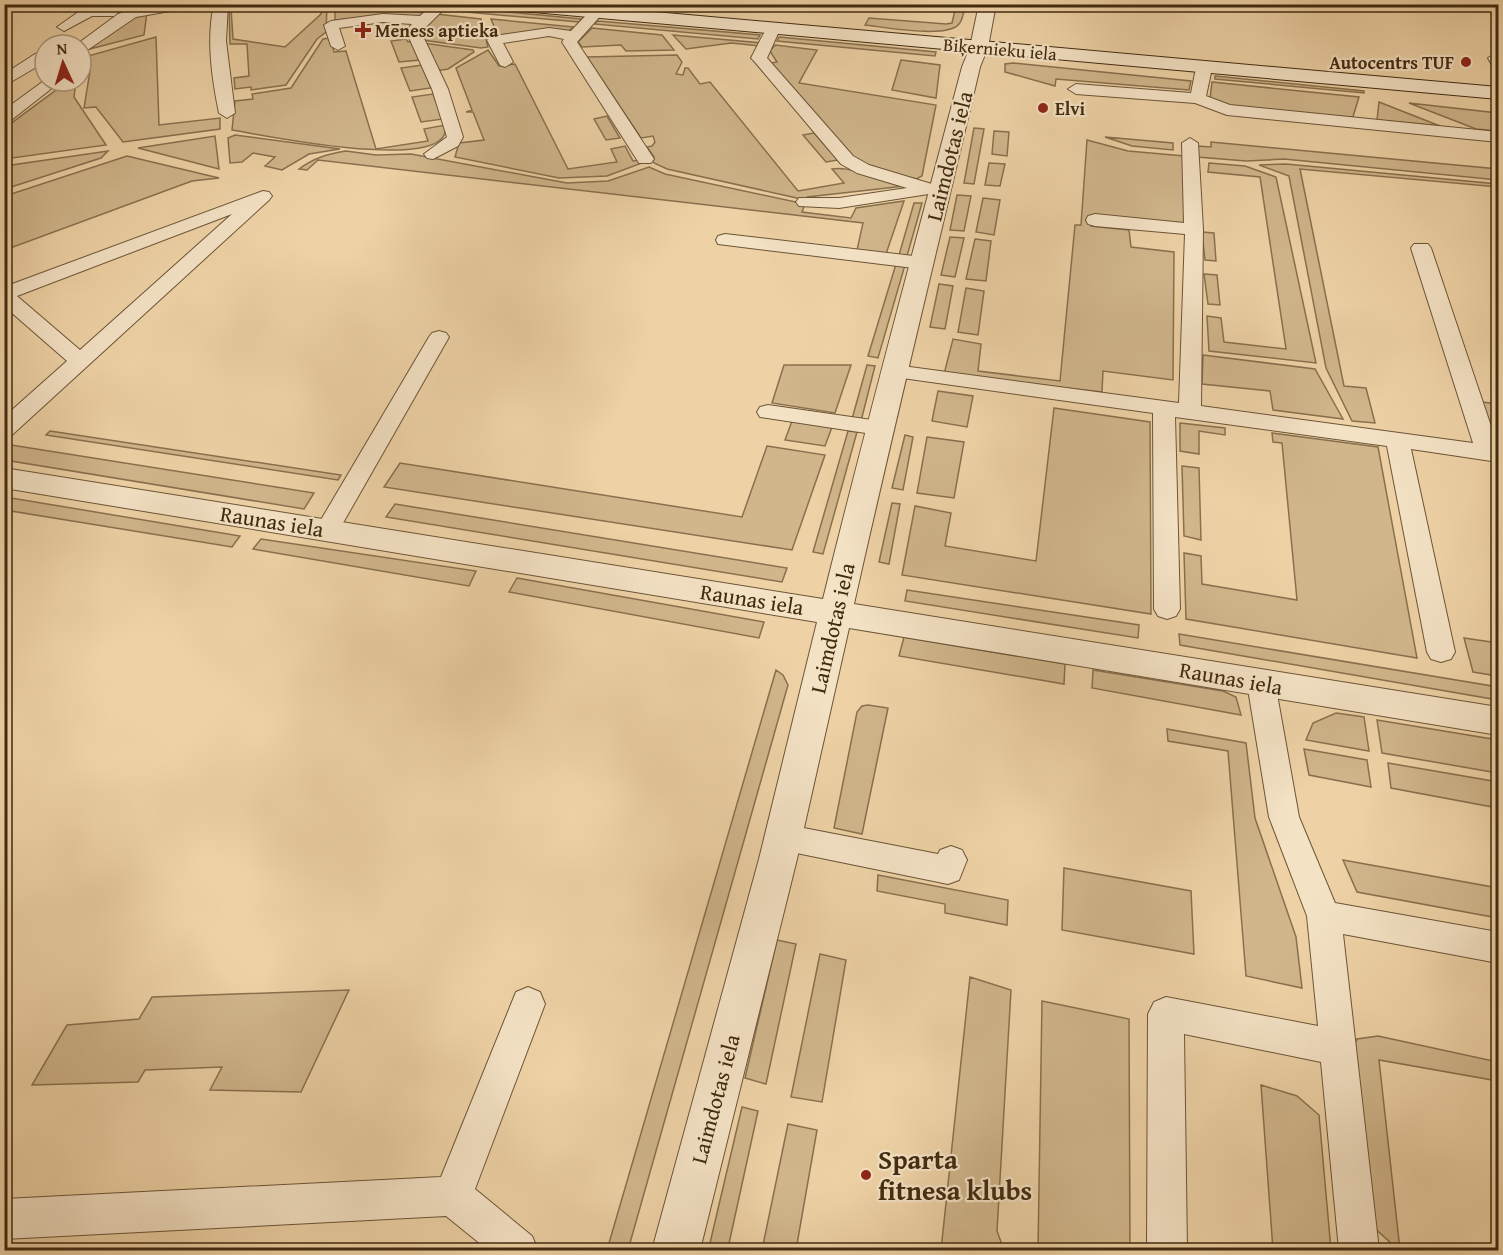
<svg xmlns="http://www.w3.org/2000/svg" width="1503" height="1255" viewBox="0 0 1503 1255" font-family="'Gentium Book Plus',serif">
<rect width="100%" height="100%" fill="#eed2a6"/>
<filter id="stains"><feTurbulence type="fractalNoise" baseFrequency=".00333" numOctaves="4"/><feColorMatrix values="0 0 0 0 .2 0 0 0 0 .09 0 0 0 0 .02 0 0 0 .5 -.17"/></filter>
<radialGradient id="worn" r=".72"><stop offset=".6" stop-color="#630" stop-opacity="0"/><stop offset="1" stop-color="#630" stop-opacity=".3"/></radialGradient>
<!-- green -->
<path fill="#d1b68c" stroke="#89704e" stroke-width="1.5" d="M234 5H237L231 8 233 39 285 47 321 14 324 5H318H327L326 32 317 39 286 85 251 90V87L235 89 234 78 249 76 247 44H230L229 8Z
M335 5 423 12 420 16 406 18 384 16 335 20Z
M447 6 582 19 579 22 443 10Z
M955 10 964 11C963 15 962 21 959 24 947 39 884 27 865 25L869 18 946 24 952 23Z
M147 12 144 35 86 50 131 17Z
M436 14 481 19 488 47 481 48 422 40 419 31Z
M491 19 574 27 568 31 499 38Z
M598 21 760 35 758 39 594 24Z
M592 28 662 35 674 50 626 51 621 45 582 47 578 42Z
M673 35 762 43 760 46 731 43 686 49Z
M156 37 159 125 220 118V129L123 142 96 107 84 108 90 71H83L88 56Z
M779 37 936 52 935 56 777 41Z
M330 38 334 52 346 51 376 149 428 141 424 129 445 125C456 176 258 134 232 130L235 101 253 99 252 94 291 88 323 39Z
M406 39 408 42 412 41 420 60 399 62 391 41Z
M423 43 473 50 474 52 448 69 436 71Z
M775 45 817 50 799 83 936 105 922 176 916 179 880 170 855 159 771 63 777 62 770 51Z
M488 50 499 66 515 64 568 169 617 162 611 149 625 146 633 161 640 160 642 163 607 176 559 178 455 157 459 143 484 140 473 112H466L472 110 456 68Z
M677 55 682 62 676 74 683 75 685 68H688L700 84 710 82 798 191 844 183 832 169C850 165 885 181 905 186L807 197 806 200 667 169 654 163 650 158 654 157 647 147 652 146 655 142 653 136 641 138 587 57Z
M901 60 940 65 936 98 892 90Z
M1013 63 1191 81 1189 90 1056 79 1055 86 1005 72V64Z
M422 65 431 88 410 91 401 68Z
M1215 76 1364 91V93L1215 79Z
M76 81 74 97 106 145 5 159V128L67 82Z
M1212 82 1359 97 1352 120 1234 109 1210 99Z
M433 94 443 119 421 122 412 97Z
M1379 102 1440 126 1377 120Z
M1409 103 1498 113V131L1476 129Z
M607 116 620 138 606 140 594 119Z
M974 128 984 129 974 184 964 183Z
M994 131 1009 132 1007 156 992 154Z
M814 133 838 160 826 162 803 135Z
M235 135 340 149 309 154 282 170 265 166 275 157 253 153 242 162 230 163 228 138Z
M215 136 219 169 138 148Z
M1105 137 1173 143V150L1132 146Z
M1087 140 1128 151 1184 156V223L1091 215V226L1129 230 1131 247 1174 252 1173 380 1103 371 1102 392 944 374 953 339 981 344 978 371 1060 381 1075 225H1081Z
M1211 142 1498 169V180L1284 159 1246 161 1197 157V146L1211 147Z
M108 151 101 158 5 189V166Z
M346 151 376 155 411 154 567 183 608 181 649 167 665 174 805 204 802 212 851 218 856 208 904 201 886 254 857 250 863 223 318 160 307 170 299 169C314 158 327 154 346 151Z
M127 156 219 178 192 181 5 250V196Z
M989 163 1005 164 1000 186 985 185Z
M1209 163 1245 166 1276 177 1316 363 1209 351 1207 316 1221 318 1224 342 1286 349 1260 177 1208 172Z
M1286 164 1498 184V187L1300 169 1344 386 1366 388 1375 423 1352 421 1326 368 1289 176 1259 165Z
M957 195 971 196 964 231 950 230Z
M983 198 1000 200 994 235 976 232Z
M914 203H922L907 256 899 255Z
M1202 232 1214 233 1216 261 1205 260Z
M950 237 964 238 955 277 941 275Z
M975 239 991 241 986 281 966 279Z
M896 264 905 265 878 358 868 356Z
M1204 274 1217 275 1220 305 1208 304Z
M939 284 953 286 945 329 930 327Z
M966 288 984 291 978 335 958 332Z
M1203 355 1315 369 1343 419 1273 410 1270 391 1202 384Z
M784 365H851L835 413 772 403Z
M867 365 875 366 861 421 852 419Z
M938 391 973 396 967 427 932 421Z
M1482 402 1498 404V443H1497Z
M1054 408 1150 422 1151 614 902 575 915 506 951 513 945 546 1036 561Z
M792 421 832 427 825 446 785 440Z
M1180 423 1225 428V435L1199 431V454L1180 451Z
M50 431 341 475 338 480 46 435Z
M848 431 857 432 823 554 813 552Z
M1272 433 1378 447 1417 658 1186 619 1184 553 1201 556 1202 584 1297 600 1282 443 1273 442Z
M905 435 913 437 903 490 892 488Z
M927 437 964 442 954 498 917 493Z
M11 445 314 493 304 509 5 460V452Z
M767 446 825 455 792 550 384 487 400 463 742 517Z
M1182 466 1199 468 1201 540 1184 536Z
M5 497 240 536 232 547 5 510Z
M892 503 900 504 889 564 879 562Z
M395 504 787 568 782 582 386 517Z
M261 539 476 571 469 586 253 549Z
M517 578 764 622 759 638 509 592Z
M907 590 1139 625 1138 638 905 601Z
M1179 634 1498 687V700L1180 645Z
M904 637 1065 664 1064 684 899 656Z
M1464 638 1498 643V676L1473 672Z
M776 670 783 675 788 685 628 1250H607Z
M1093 670 1223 691 1236 697 1241 715 1092 688Z
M868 705 888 708 862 834 834 828 857 712 862 706Z
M1336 713 1364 717 1369 751 1306 740 1313 723Z
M1377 720 1498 740V773L1382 753Z
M1167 729 1246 743 1255 818 1296 937 1302 988 1246 976 1228 751 1168 741Z
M1304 749 1367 760 1371 787 1309 775Z
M1388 763 1498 782V808L1391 788Z
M1343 860 1498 888V918L1357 892Z
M1064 868 1191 891 1194 954 1062 930Z
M878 875 1008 900 1007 925 945 913V904L877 891Z
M777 940 796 944 766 1084 745 1078Z
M820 954 846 960 822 1102 791 1097Z
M970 977 1011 990 997 1231 1004 1250H941Z
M349 990 301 1092 210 1090 222 1067 145 1070 138 1082 32 1085 67 1025 139 1019 152 997Z
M1042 1001 1129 1019 1130 1250H1038Z
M1378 1036 1498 1062V1081L1379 1060 1400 1250H1394L1393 1245 1371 1225 1351 1053 1357 1039Z
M1261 1085 1297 1096 1319 1115 1331 1250H1273Z
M742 1107 758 1111 728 1248 710 1243Z
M788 1124 817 1130 796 1250H762Z"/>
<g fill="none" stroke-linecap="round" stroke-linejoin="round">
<defs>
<path id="lane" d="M111 4H128L114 16H92L64 31 57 27 84 8H106Z
M158 4H194L187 8 136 17 86 51 81 52V45H76L118 14 132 9Z
M214 4H228L226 41 235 113 227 118 219 113C212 79 206 39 214 4Z
M433 4H449L421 32 448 89 463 137 458 146 433 159 427 158 424 154 447 137 432 89 406 31 412 24 383 22 339 28 345 46 338 50 331 46 324 25 331 21 383 14 420 16Z
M596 9 603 13 577 42 654 159 651 163H639L562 42 564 39 549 36 503 43 513 62 505 67 500 65 487 40 494 36 549 28 571 31 591 10Z
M773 25 780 29 767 58 853 156 869 165 935 185 938 189 935 193 839 208 799 206 796 202 799 198H839L907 188 857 173 841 164 754 61 751 58 766 29Z
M45 52V62L4 86V74L35 54Z
M1496 53 1498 54V69L1493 67 1488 58Z
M1204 63 1212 68 1206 96 1230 105 1498 132V142L1227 115 1195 103 1076 94 1068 89 1076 84 1191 93 1196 68Z
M45 80 61 81 10 121 4 123V110Z
M1190 138 1198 143 1203 229 1201 406 1473 443 1411 248 1414 244H1428L1431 248 1498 447V462L1411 449 1455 652 1451 659 1441 662 1431 659 1427 652 1387 446 1175 417 1180 609 1176 616 1167 619 1158 616 1154 609 1153 413 895 377 887 376 884 371 887 366 895 365 1179 403 1185 234 1095 226 1088 224 1086 220 1088 216 1095 214 1184 223 1182 143Z
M263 191 269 192 272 196 269 200 12 435 4 437V417L67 361 4 306V287ZM232 214 80 350 17 296Z
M725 234 922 257 929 259 932 263 929 267 922 269 718 244 716 240 718 236Z
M439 331 446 333 449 337 339 530 336 536 327 539 318 536 315 530 429 337 432 333Z
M768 405 879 421 887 423 890 428 887 433 879 435 760 417 757 412 760 407Z
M1261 672 1271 675 1275 683 1299 817 1335 903 1498 932V963L1343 934 1379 1250H1339L1321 1062 1184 1034 1187 1250H1147L1148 1014 1154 1002 1166 997 1318 1026 1307 916 1269 817 1247 683 1251 675Z
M783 824 938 854 940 850 951 846 962 850 967 860 959 880 948 884 772 848 767 838 772 828Z
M528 987 540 992 545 1004 475 1189 532 1236 538 1250H488L446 1216 4 1239V1199L441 1177 516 992Z"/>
<path id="street" d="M979 4H996L988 47 980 67C938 246 894 425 854 604L1498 707V735L849 628 797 859 700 1250H652L759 859 817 622 4 488V468L823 599C867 421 915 244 962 67L970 47Z"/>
<path id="secondary" d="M493 4H565L1498 87V99L501 9Z"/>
</defs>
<!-- lane casing -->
<use href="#lane" stroke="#6c5536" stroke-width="2"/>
<!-- street casing -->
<use href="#street" stroke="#6c5536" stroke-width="2"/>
<!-- secondary casing -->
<use href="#secondary" stroke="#412b10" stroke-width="2"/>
<!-- lane -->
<use href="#lane" fill="#f4e2c5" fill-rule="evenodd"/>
<!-- street -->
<use href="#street" fill="#f4e2c5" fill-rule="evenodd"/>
<!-- secondary -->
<use href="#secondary" fill="#f4e2c5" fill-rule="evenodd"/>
</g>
<!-- markers -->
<g fill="#8f2418" stroke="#f4e2c5" stroke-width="2">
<path d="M360 21h6v6h6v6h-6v6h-6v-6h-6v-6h6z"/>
<circle cx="1466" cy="62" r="6"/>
<circle cx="1043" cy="108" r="6"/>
<circle cx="866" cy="1175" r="6"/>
</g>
<g text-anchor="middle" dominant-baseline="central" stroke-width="4.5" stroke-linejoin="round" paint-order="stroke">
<!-- far-poi labels -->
<g font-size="18" font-weight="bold" fill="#412b10" stroke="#f4e2c5" text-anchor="start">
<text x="375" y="30">Mēness aptieka</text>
<text x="1454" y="62" text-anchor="end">Autocentrs TUF</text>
<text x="1055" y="108">Elvi</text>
</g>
<!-- far-street labels -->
<g font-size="18" fill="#412b10" stroke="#f4e2c5">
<text transform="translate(1000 49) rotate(5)">Biķernieku iela</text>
</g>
<!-- street labels -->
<g font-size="22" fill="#412b10" stroke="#f4e2c5">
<text transform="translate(949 156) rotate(-76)">Laimdotas iela</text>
<text transform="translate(272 521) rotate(9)">Raunas iela</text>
<text transform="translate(752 599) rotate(9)">Raunas iela</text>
<text transform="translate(832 628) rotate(-77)">Laimdotas iela</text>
<text transform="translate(1231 678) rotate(10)">Raunas iela</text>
<text transform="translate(715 1099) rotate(-75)">Laimdotas iela</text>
</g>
<!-- near-poi labels -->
<g font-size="27" font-weight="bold" fill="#412b10" stroke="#f4e2c5" text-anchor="start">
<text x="878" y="1159">Sparta<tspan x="878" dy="31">fitnesa klubs</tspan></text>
</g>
</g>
<!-- margin -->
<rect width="1503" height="1255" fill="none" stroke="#eed2a6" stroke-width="24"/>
<rect x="6" y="6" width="1491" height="1243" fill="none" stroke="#412b10" stroke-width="3"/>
<rect x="12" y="12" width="1479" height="1231" fill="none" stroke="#412b10" stroke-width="1.5"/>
<!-- north arrow -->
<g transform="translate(63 63) rotate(356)"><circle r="28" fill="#f4e2c5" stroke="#ac997d" stroke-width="1.5"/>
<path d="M0-4.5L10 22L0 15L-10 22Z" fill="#8f2418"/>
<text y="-9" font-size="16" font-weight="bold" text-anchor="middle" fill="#412b10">N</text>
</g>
<rect width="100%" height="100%" filter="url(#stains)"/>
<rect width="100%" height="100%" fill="url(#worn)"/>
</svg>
